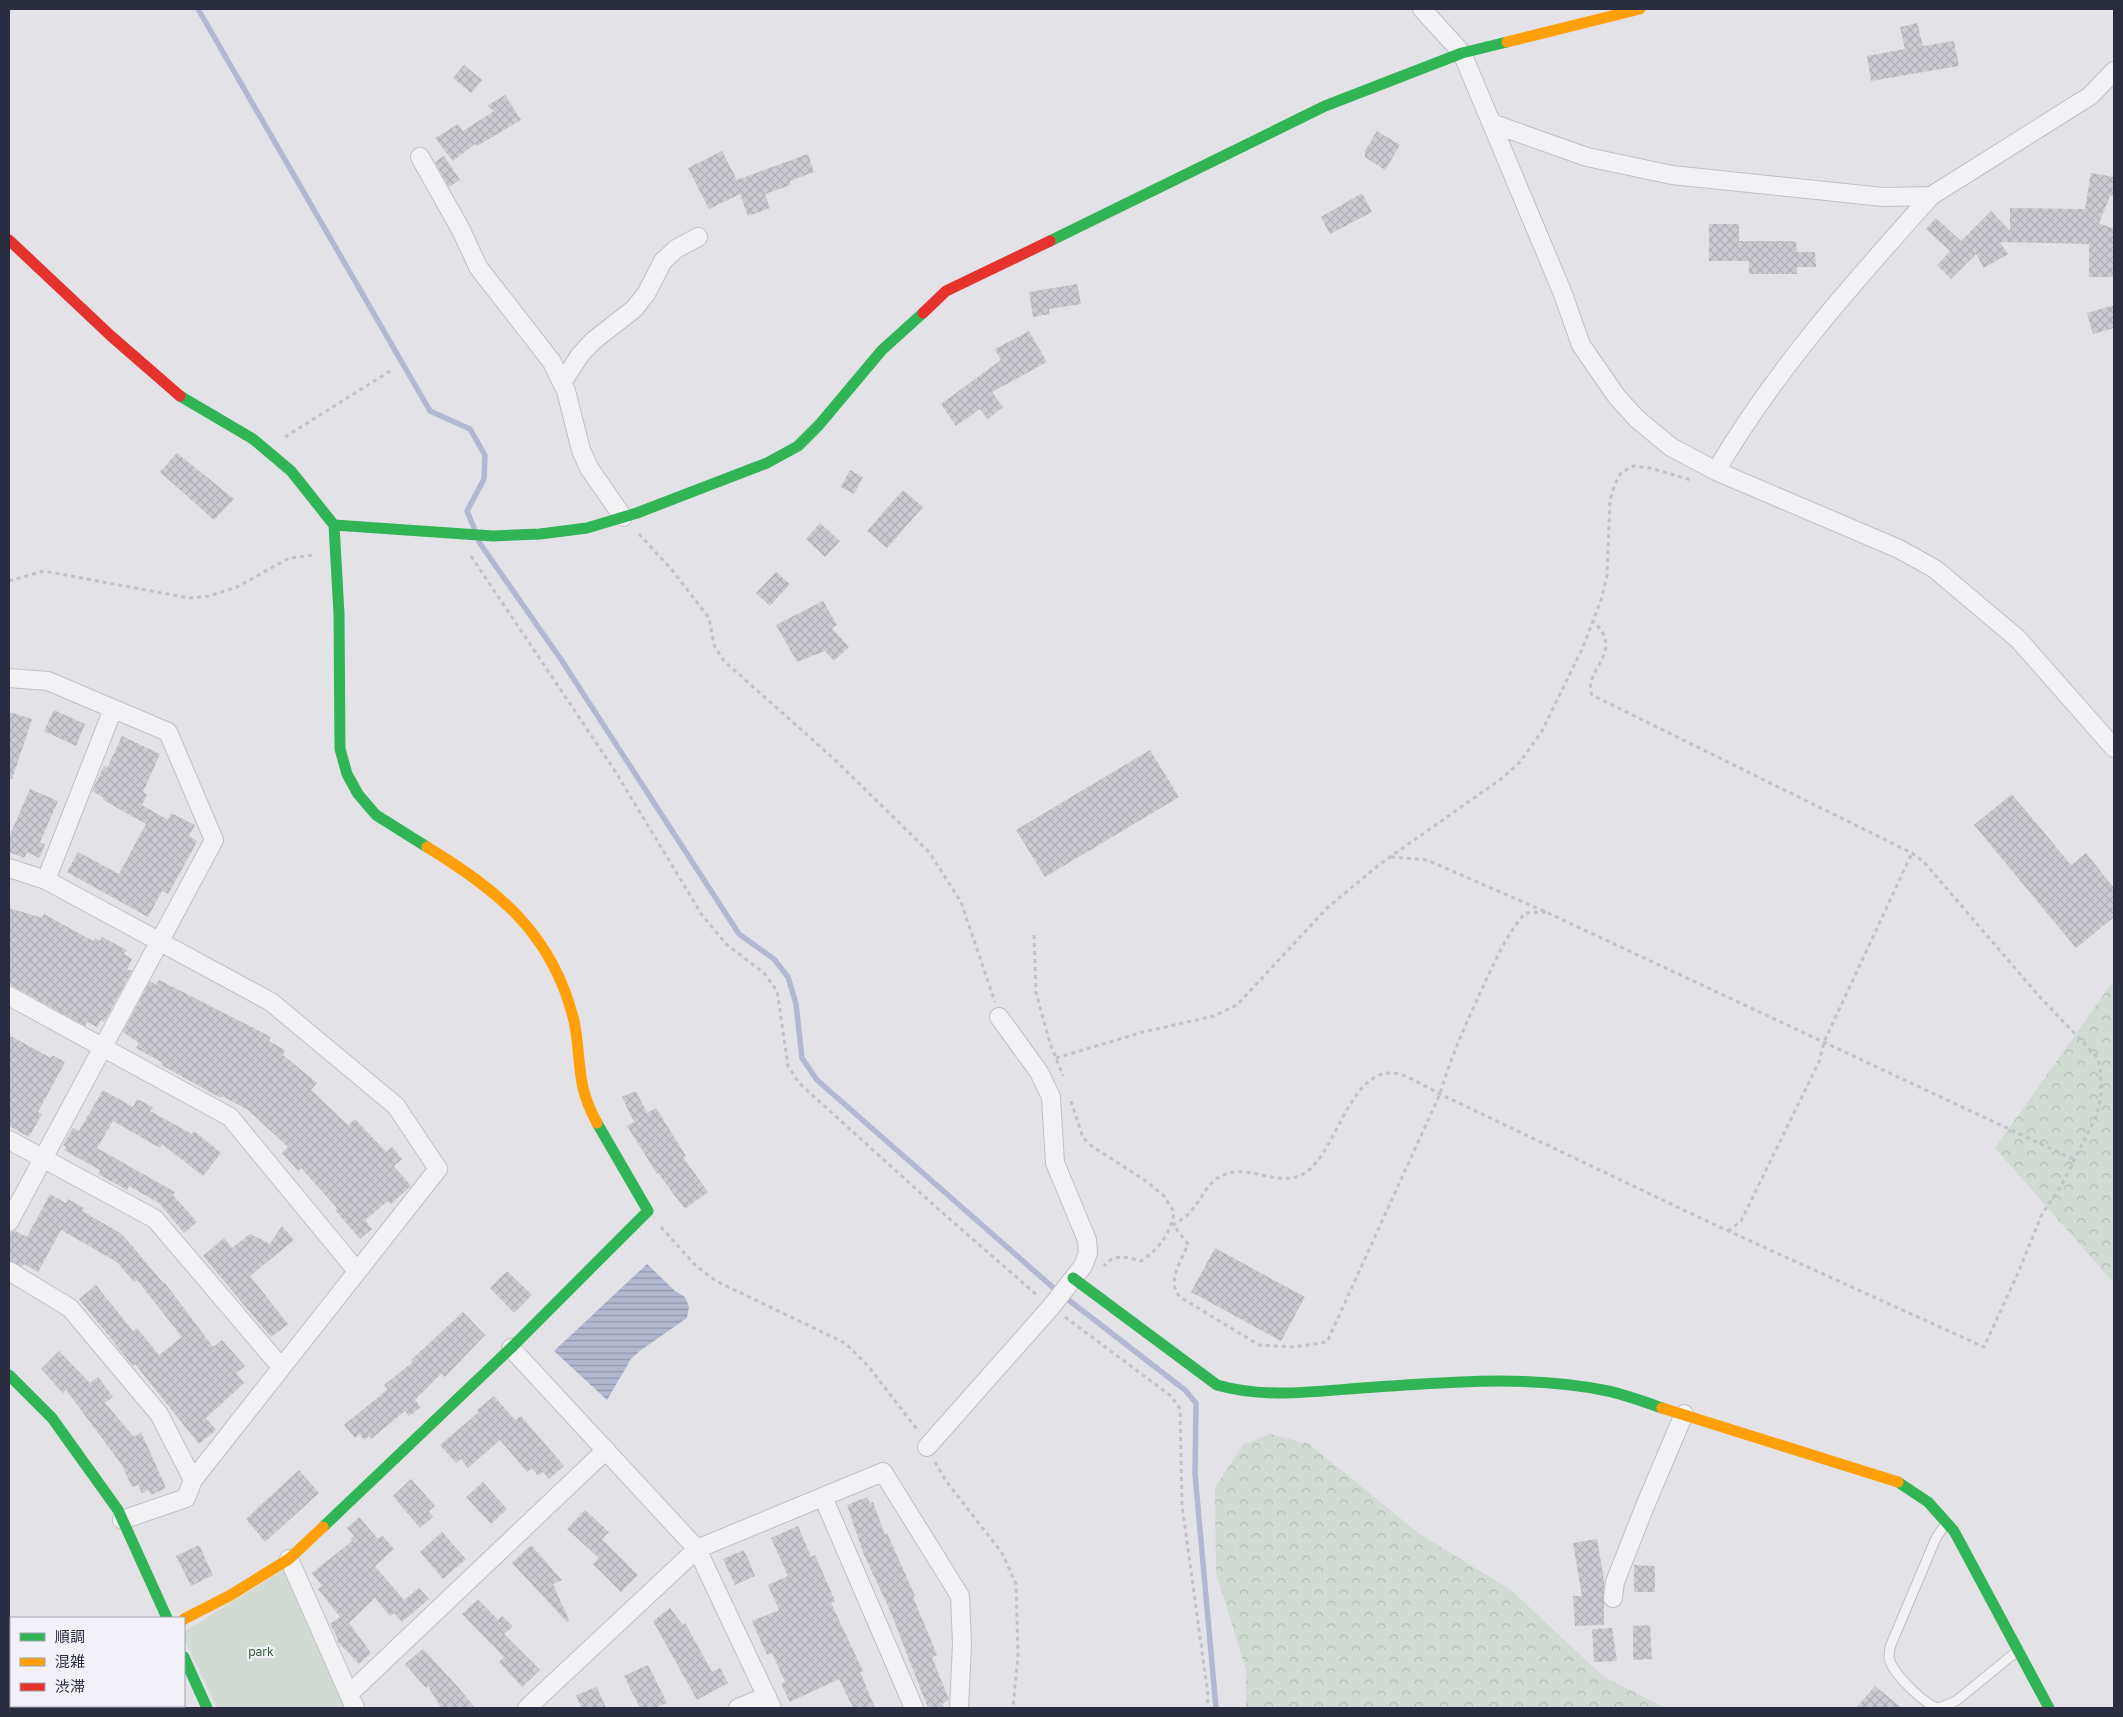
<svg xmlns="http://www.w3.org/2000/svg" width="2123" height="1717" viewBox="0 0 2123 1717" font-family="'Golos Text','Noto Sans JP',sans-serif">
<defs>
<pattern id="forest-crowns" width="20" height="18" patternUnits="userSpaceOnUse" patternTransform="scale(1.25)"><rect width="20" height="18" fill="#d1dad3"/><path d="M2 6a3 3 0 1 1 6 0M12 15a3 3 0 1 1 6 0" fill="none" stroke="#b4bbb6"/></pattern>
<pattern id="water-rules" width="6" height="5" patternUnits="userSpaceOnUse" patternTransform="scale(1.25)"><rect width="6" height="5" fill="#b3b8d1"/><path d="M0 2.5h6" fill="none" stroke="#9296ab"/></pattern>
<pattern id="building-cross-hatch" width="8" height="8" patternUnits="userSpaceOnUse" patternTransform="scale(1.25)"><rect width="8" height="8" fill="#cacbd0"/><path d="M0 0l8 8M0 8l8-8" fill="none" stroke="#aeaeb4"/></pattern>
</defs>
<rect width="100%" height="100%" fill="#e3e3e7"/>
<!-- green -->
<path fill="#d1dad3" d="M285 1569 349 1708H217L184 1639V1632Z"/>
<!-- forest -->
<path fill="url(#forest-crowns)" d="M2114 980V1283L1995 1148Z
M1270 1434 1309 1444 1421 1535 1511 1590 1604 1677 1666 1708H1246V1670L1216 1573 1215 1488 1243 1445Z"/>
<!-- water -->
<path fill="url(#water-rules)" d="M647 1264 675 1291 685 1297 689 1307 687 1318 641 1350 631 1359 607 1400 554 1351Z"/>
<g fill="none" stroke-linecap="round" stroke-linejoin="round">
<!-- stream -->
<path stroke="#b3b8d1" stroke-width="5.5" d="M198 9 430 411 470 429 485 455 484 479 467 511 474 528
M479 542 562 661 739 934 774 959 788 977 796 1004 802 1058 817 1080 1057 1291 1185 1390 1196 1403 1195 1474 1216 1708"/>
</g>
<!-- building -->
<path fill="url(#building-cross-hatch)" d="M1917 23 1923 46 1954 41 1959 66 1871 81 1867 56 1905 49 1900 27Z
M464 65 482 80 471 93 453 78Z
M505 95 521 120 477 146 475 144 453 161 435 138 458 124 463 131 494 111 487 106Z
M1377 131 1400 145 1385 170 1365 157V151Z
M722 151 737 180 808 154 814 172 790 181 791 185 765 194 770 208 748 216 740 194 709 209 688 168Z
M444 156 460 180 449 187 435 162Z
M2091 173 2114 177V196H2110L2099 223 2114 229V277H2089V244L2000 242 2008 254 1984 268 1976 254 1951 279 1937 265 1950 251 1926 229 1936 218 1961 241 1991 211 2010 231V208L2085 209Z
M1362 193 1372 212 1330 234 1321 217Z
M1709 224H1739V241H1796L1797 252H1815L1816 267H1797V274H1749V261H1709Z
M1077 284 1081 304 1049 309 1050 314 1033 317 1029 292Z
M2114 305V328L2093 334 2087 313Z
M1029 331 1047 362 992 392 1003 407 988 419 980 409 956 426 941 404 1001 360 995 349Z
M177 453 234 499 214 520 160 472Z
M850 470 863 477 854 494 841 487Z
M903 490 923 507 887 548 867 531Z
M820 523 840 541 825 557 806 539Z
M776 572 790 584 770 606 756 593Z
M823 601 837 625 832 628 849 647 834 661 825 651 797 662 776 625Z
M54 710 85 724 76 746 44 731Z
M9 712 32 719 12 779H9Z
M122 736 160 754 143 792 147 795 142 805 168 820 171 813 195 825 189 836 197 841 190 855 168 894 162 891 148 917 67 872 78 852 119 874 146 824 103 800 104 798 92 791 104 766 107 768Z
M1150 750 1179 797 1045 877 1016 830Z
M30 789 58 801 40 842 45 844 39 858 27 852 24 858 9 852V837Z
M2012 794 2071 865 2086 853 2114 888V917L2076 948 1974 825Z
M9 908 42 918 44 914 93 941 95 938 100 941 102 937 127 950 124 954 132 959 127 969 132 971 104 1022 101 1020 97 1027 87 1022 85 1026 9 984Z
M159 980 271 1037 269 1041 285 1050 283 1055 317 1083 311 1090 348 1125 355 1119 386 1152 392 1147 402 1159 394 1166 411 1186 391 1204 388 1201 365 1220 372 1229 360 1239 335 1210 337 1208 301 1168 298 1171 282 1153 288 1147 248 1110 222 1096 221 1098 161 1065 163 1063 136 1048 139 1043 123 1032 150 981 156 985Z
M9 1035 51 1058 52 1055 65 1062 38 1112 42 1114 29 1137 9 1126Z
M103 1090 133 1107 137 1099 153 1107 150 1111 192 1134 194 1131 221 1153 203 1176 162 1144 160 1148 113 1121 97 1148 175 1192 173 1195 197 1222 184 1233 159 1203 129 1186 127 1190 98 1174 100 1170 64 1150 66 1147 63 1145 73 1128 79 1131Z
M636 1091 647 1113 656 1108 686 1156 683 1157 708 1192 685 1209 658 1173 657 1174 627 1126 634 1122 622 1097Z
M50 1194 66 1203 68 1199 84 1208 82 1211 122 1234 164 1284 165 1283 213 1347 222 1340 245 1366 236 1373 244 1383 206 1418 216 1430 199 1444 135 1364 133 1366 79 1299 96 1285 133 1331 137 1328 159 1355 182 1337 137 1280 134 1282 117 1262 61 1230 38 1272 24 1264 22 1267 9 1260V1233L15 1231 27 1237Z
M282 1226 294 1240 250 1276 288 1324 271 1337 203 1256 224 1238 232 1248 250 1234 270 1244Z
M1215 1248 1305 1297 1281 1341 1191 1292Z
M507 1271 532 1295 514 1313 490 1288Z
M463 1312 485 1335 445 1377 441 1374 415 1400 421 1407 409 1416 405 1411 371 1439 369 1436 364 1440 360 1434 355 1438 344 1425 382 1394 387 1389 384 1385 413 1362 411 1360Z
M59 1351 90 1383 98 1377 113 1397 105 1403 134 1437 141 1432 166 1488 151 1495 149 1490 142 1493 138 1485 132 1487 122 1465 66 1390 63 1393 41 1369Z
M494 1396 515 1420 521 1416 564 1466 549 1479 543 1472 538 1476 532 1468 527 1472 500 1440 468 1468 461 1459 456 1463 440 1445 479 1412 477 1410Z
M299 1470 319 1493 265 1542 246 1519Z
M411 1479 435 1506 429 1511 433 1517 420 1528 393 1496Z
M483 1482 507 1509 491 1524 466 1497Z
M867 1497 870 1503 873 1502 885 1535 887 1533 915 1596 913 1597 937 1655 932 1657 949 1700 942 1704 944 1708H928L889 1608 864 1555 847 1505Z
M585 1510 609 1532 602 1539 638 1575 621 1592 593 1564 599 1558 567 1529Z
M359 1517 378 1539 382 1535 394 1549 375 1566 404 1600 419 1588 429 1599 402 1622 394 1613 390 1616 375 1598 349 1623 371 1653 359 1664 337 1641 338 1639 330 1624 340 1617 318 1589 322 1586 312 1573 352 1541 351 1539 354 1536 347 1528Z
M798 1526 811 1557 815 1555 835 1601 831 1603 863 1671 860 1672 875 1708H853L839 1679 790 1702 781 1684 785 1682 772 1653 767 1655 752 1621 779 1610 768 1585 788 1576 771 1538Z
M442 1532 466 1559 443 1579 420 1552Z
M1597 1539 1604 1580V1625L1575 1626 1573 1596H1582L1573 1543Z
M199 1545 213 1575 191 1586 176 1556Z
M531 1545 562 1580 553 1584 569 1620 567 1622 512 1563Z
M744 1550 755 1576 735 1585 723 1559Z
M1634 1565 1655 1566V1592H1634Z
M478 1599 498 1620 502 1616 513 1626 504 1634 540 1670 522 1687 499 1662 504 1657 462 1614Z
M670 1608 683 1625 685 1623 712 1672 720 1668 728 1683 697 1700 653 1621Z
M1650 1625 1652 1659 1633 1660V1626Z
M1612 1628 1617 1661 1594 1662 1592 1629Z
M423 1649 458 1687 475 1708H441L428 1686 426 1688 405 1664Z
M648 1665 667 1703 655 1708H640L624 1676Z
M1875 1686 1902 1708H1856Z
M597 1687 606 1708H581L576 1695Z"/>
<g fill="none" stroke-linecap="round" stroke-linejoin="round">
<defs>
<path id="lane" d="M1938 1708C1924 1704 1892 1673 1889 1658 1889 1655 1890 1650 1890 1647L1936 1538 1945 1525
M1939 1708 1956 1701 2016 1652"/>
<path id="street" d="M1422 9 1462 53 1563 294 1581 345 1617 397 1637 419 1671 447 1716 471 1899 549 1935 569 2018 639 2114 748
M1491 123 1587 157 1672 175 1883 197 1931 196 2090 96 2114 71
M420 157 461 230 478 267 552 362 566 391 581 450 589 468 623 517
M562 383 580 355 593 341 634 309 646 294 663 261 676 249 698 237
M1716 471C1775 370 1854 282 1931 196
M9 678 48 681 168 732 214 840 9 1222
M9 868 46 880 271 1002 396 1106 438 1169 193 1480 186 1498 122 1520
M46 880 113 709
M9 996 230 1117 357 1271
M9 1140 155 1219 281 1367
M9 1271 70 1308 159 1414 193 1480
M511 1348 697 1549 772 1708
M927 1447 1051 1307 1083 1266 1088 1253 1087 1240 1055 1163 1051 1097 1039 1072 999 1017
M823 1497 914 1708
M289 1559 355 1708
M1613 1598 1615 1582 1645 1506 1684 1414
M349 1694 606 1450
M149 1706 151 1708
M124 1708 127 1706
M527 1708 697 1549 883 1472 960 1596 962 1644 959 1708
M738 1708 767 1696"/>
</defs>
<!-- lane casing -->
<use href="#lane" stroke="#c0c0c4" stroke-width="11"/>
<!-- street casing -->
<use href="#street" stroke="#c0c0c4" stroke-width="20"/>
<!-- path -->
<path stroke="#c2c2c8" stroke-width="3" stroke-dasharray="4 4" stroke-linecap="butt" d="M285 437 390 371
M639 534 672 570 709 618 714 645 724 661 832 757 929 852 961 902 995 1002
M471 556 615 771 702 915 726 944 764 973 777 991 788 1066 799 1083 937 1208 1038 1296
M9 581 44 571 189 598 209 596 237 587 289 558 315 555
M1391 857 1427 860 1546 912 2073 1159
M1546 912 1525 913C1505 936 1493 966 1480 993 1465 1026 1450 1059 1440 1094L1327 1342 1294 1347 1259 1345 1180 1297C1166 1281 1181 1262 1188 1244L1173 1225C1179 1221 1187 1217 1191 1211 1202 1199 1207 1182 1223 1175 1249 1163 1279 1189 1305 1173 1337 1153 1351 1062 1399 1074 1413 1078 1428 1088 1440 1094L1713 1224 1984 1347 2018 1273 2042 1214 2061 1186 2097 1115 2101 1095 2100 1066 2096 1056 2038 995 1924 862 1912 853 1592 695C1582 669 1627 653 1593 621
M1034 935 1036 993 1050 1043 1063 1076
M1056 1058 1143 1032 1214 1016 1237 1005 1327 908 1380 864 1501 779 1520 762 1542 731 1583 647 1601 600 1607 576 1610 500 1615 484 1621 473 1633 466 1650 468 1691 480
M1071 1101 1083 1138 1093 1147 1146 1181 1164 1196 1174 1212C1171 1233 1159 1249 1141 1261 1127 1257 1114 1253 1104 1266
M661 1227 696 1266 716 1281 845 1343 869 1367 919 1432
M1728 1231 1741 1221 1819 1062 1824 1042 1912 853
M1065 1317 1171 1396 1180 1409 1182 1505 1208 1695 1207 1708
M935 1462 946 1481 1002 1553 1016 1584 1018 1655 1013 1708"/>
<!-- lane -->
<use href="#lane" stroke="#f2f2f5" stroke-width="9"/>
<!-- street -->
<use href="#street" stroke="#f2f2f5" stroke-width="18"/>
<!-- fast -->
<path stroke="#30b455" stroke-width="11" d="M1050 241 1325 106 1462 53 1507 42
M180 396 253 439 291 471 334 525 339 614 340 749 347 774 358 794 376 815 427 847
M334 525 493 536 540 534 587 528 637 513 767 463 798 446 819 425 882 350 923 313
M1073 1278 1217 1385C1269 1400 1323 1390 1376 1387 1452 1382 1533 1375 1608 1391 1626 1395 1645 1402 1662 1408
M9 1375 52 1418 118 1510 167 1618
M1898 1482 1928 1502 1954 1531 2049 1708
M323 1527 511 1348 648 1211 597 1123
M184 1657 207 1708"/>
<!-- slow -->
<path stroke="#ff9f0a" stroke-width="11" d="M1507 42 1640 9
M427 847C499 891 553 934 574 1021 579 1043 578 1066 583 1088 586 1100 591 1112 597 1123
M1662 1408 1898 1482
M184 1619 229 1596 289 1559 323 1527"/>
<!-- jam -->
<path stroke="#e5322d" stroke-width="11" d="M9 240 111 336 180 396
M923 313 946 291 1050 241"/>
</g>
<g text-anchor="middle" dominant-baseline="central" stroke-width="4.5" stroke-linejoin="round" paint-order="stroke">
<!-- park labels -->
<g font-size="12" fill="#385b3c" stroke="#f1f1f7">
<text x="261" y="1651">park</text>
</g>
</g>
<!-- border -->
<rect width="2123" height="1717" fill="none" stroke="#2a2c40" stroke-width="20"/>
<!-- legend -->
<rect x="10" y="1617" width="175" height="90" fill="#f1f1f7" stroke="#a1a2ae"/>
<rect x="20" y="1633" width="25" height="8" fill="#30b455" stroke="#a1a2ae"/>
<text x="55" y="1642" font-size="15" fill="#2a2c40">順調</text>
<rect x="20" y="1658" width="25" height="8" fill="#ff9f0a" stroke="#a1a2ae"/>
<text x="55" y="1667" font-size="15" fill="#2a2c40">混雑</text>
<rect x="20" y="1683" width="25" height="8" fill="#e5322d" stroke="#a1a2ae"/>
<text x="55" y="1692" font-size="15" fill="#2a2c40">渋滞</text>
</svg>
